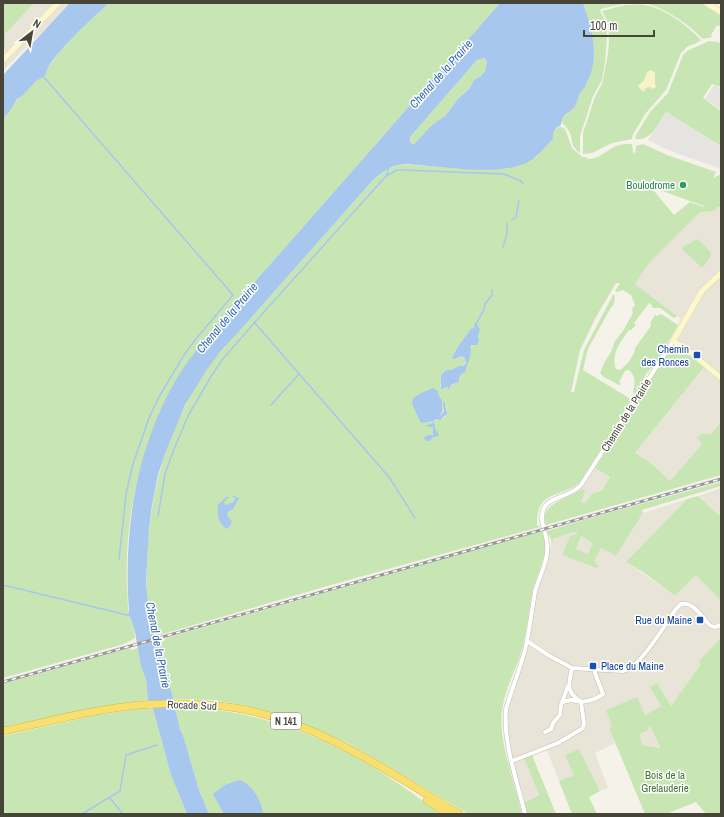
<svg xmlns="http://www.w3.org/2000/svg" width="724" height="817" viewBox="0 0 724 817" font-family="'Archivo Narrow',sans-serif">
<rect width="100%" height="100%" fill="#f4f2e9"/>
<!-- residential -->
<path fill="#e8e5d8" d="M3 3H74L21 52 3 71Z
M721 190V422L670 481 651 463 635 453 704 367 677 346 673 345 669 340 681 319 635 284 649 263Z
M595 468 610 477 602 490 592 494 586 502 581 503 582 489 579 491Z
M721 488V517L698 496Z
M687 499 627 562 675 596 696 575 721 601V668L701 664 671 707 650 687 661 706 645 715 609 727 615 743 595 753 608 788 600 791 579 749 574 775 559 781 547 750 524 758 539 795 520 805 509 766 504 727 536 595 553 539 574 532 616 556 643 513Z
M650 726 661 748 642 745 640 734 647 731Z"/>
<!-- green -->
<path fill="#c8e6b4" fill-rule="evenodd" d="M3 3H34L5 34V47L3 50Z
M109 3H500L239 300 236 301C225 321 206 341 192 359 188 364 182 370 179 376 142 444 124 509 127 588 128 597 127 609 130 618 132 625 135 630 135 638L124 644 3 678V122C11 102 30 87 45 71 51 65 55 57 60 51 75 34 92 18 109 3Z
M583 3H626L601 9 600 11 606 22 607 35 605 63 602 80 593 96 580 136V153C569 144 574 141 569 131 567 127 563 125 561 121 564 113 572 112 575 105 577 101 578 98 579 94 582 88 588 83 590 76 598 50 591 27 583 3Z
M646 3H701L721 16V27L717 25 711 35 712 37 703 39C687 23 668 10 646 3Z
M625 5C631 5 638 4 644 5 663 7 688 26 701 40L695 44 688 46 681 53 666 90 646 113 633 134 632 139 612 143 592 153 583 154V133L595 97 602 84 608 54 609 41 608 22 602 11Z
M709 41 718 42 721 44V87L712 84 703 98 721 111V146L666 112C658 124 652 141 635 139L636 135 650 112 668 93 683 55 687 51Z
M485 58 487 63 485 71 481 76 474 80 469 89 458 99 445 116 433 124 414 144H412L410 142V137L477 60Z
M559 126 565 129 572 148 582 157H587V159C599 159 606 151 616 146 622 144 627 144 632 144L633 152 635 154 636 146 643 144 667 155 716 172 713 178 721 174 720 207H717L715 211 700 212 649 263 635 284 677 316 674 318 660 308H653L651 304 649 303 634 323 636 325 631 330H629C621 341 610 355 616 369L620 370C626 366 635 355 635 348L651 326 650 323 655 315 657 316 661 314 678 325 656 363 646 374 637 392 634 394 633 392C635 384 636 376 629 370L625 371 619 382 621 384 619 385 604 377 600 373 604 363 611 352 615 341 623 331 633 313 632 309 635 305 631 295 623 290 617 292 615 291 620 283H616L596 317 580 350 571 392H574L584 350 613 295H615L614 304 610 309 588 349 583 370 629 398 631 399 627 408 624 411V414L619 420 580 482C561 499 536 489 537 525L540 527 345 581 156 636C154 630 150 623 149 616 146 604 146 581 147 568 148 502 163 439 198 383 206 371 214 357 225 347L226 343 251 318 372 181 386 170 398 165H412L481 169H505L536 157 553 139V133ZM654 188 704 206V207L690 202 674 215 654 191ZM478 323V336L479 341 470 347C469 357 469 369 460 375L459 382 447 387 440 388 441 381V375L446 370H451L463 366 466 362 465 358 461 356 455 359 457 348 475 328ZM419 394 442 404V412L439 418C444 413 443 408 445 402 447 406 448 415 444 418 441 419 437 419 434 420L435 423 436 432 430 441 434 432 433 427 430 425 433 423V420L413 398Z
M698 239 710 251 711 256 703 267H701L682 249V247Z
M673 345 677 346 704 367 635 453 651 463 670 481 702 444 697 438 701 434H711L721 422V475L546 525C545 521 544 516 546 512 550 503 573 495 582 489L585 490 581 503 586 502 592 494 602 490 610 477 595 468Z
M721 482V486L642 510 643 513 616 556 601 548 594 561 599 566 597 568 562 555 570 536 578 534 574 532 553 539 552 545 551 539 547 532V531C605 513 663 498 721 482ZM581 536 593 543 588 554 576 549Z
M698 496 721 517V601L696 575 675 596 643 572 626 562 687 499Z
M542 531C551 550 538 571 533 589 529 608 527 628 523 646 517 668 505 688 502 710 498 741 515 783 522 814H468L388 766 348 743 288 717 244 705 212 700 173 699 164 673 162 659 158 643 164 641 166 638Z
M719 640 721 642V814H706L696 802 666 814H645L609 728 612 726 606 710 637 697 645 715 661 706 650 687 657 683 671 706 701 664 699 661ZM650 726 660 747V748L642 745 640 734 647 731Z
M129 648 131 650 138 648 141 667 146 679 148 700 94 708 3 727V684Z
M190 707C287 714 365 755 440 814H209L199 790 183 735 180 731 175 708H189Z
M138 709H153L171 775 187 814H3V736L97 715Z
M579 749 600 791 589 797 597 814H572L559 781 574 775 565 755Z
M532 755 556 814H527L524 803 539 795 524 758Z"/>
<!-- sand -->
<path fill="#f6f3c7" d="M651 70 655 73V83L656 87 653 89 650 87 646 88 644 92 640 89 638 86 644 80 647 72Z"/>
<!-- parking -->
<path fill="#e6e4e1" d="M714 85 721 89V109L705 99Z
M666 112 721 146V169L668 150 648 140Z"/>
<!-- water -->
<path fill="#a8c7ee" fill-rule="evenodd" d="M70 3H109C95 16 48 58 46 74L40 79 37 80 23 95 17 99 9 112 6 115 3 122V75Z
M500 3H583C591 26 599 52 590 76 588 80 586 84 585 87 583 90 580 92 579 95 578 99 577 102 575 106 569 115 562 112 561 125L557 127 553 133V139C545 147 537 158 526 163 498 175 458 168 428 166 419 165 407 163 398 165 387 168 380 174 372 181L251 318 220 352 206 371 185 405 166 451 158 475 152 505 149 529 146 582 149 616 162 659 164 673 171 690 180 730 183 735 199 790 209 814H187L171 775 153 709 148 700 146 679 141 667 135 632 130 617 127 615 129 612C123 529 136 445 180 373 189 359 199 347 209 334ZM485 58 487 63 485 71 481 76 474 80 469 89 458 99 445 116 433 124 414 144H412L410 142V137L477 60Z
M477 321 478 327 480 329 478 336 479 341 477 345H472L470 347 471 352 469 360 465 372 460 375 459 382 451 385 449 389 447 387 440 389 441 386V375L446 370H451L459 366H463L466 363 465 358 461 356 455 359 452 358 457 348 471 329 475 328 474 325Z
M433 388 438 391 439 397 442 400V412L439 418 444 411 443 402H445L447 414 440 420 437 419 434 420 436 431 439 434 438 436 433 437 430 441H427L423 438 428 435H433V427L425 426 433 423V421L421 423 412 404 413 398 419 394Z
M232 496H234L239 498 233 509 229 511 227 514 228 517 232 521 230 526 227 529C218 524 217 513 218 505L226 497H229L224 502 225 505 234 502 235 498Z
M239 780C252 783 262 802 263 814H224L213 794 225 785Z"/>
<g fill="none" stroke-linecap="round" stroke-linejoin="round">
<!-- stream -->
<path stroke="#a8c7ee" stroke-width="1.5" d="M43 76 233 295 195 340 184 355 159 397 149 418 133 464 126 494 119 560
M386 176 397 170H402L504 174 521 181 523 184
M512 220 516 217 519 200
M503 247 507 234V223
M254 322 389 477 415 518
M477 322 484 310 485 304 492 295V290
M271 405 299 374
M158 516 165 474 174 449 189 414 212 375 222 360 255 322 386 176 389 168
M3 585 127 615
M109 797 123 814
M82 814 120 791 126 755 157 745"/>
<defs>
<path id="street" d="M543 526C536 493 566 502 581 485L673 341
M527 641 548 655 572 668 623 671C639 669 667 622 676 609L681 604C695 601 702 619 711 626L715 627 721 625
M572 668C569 684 565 691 581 702 588 701 598 699 603 694L595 673V669
M545 732 551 729 553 723 560 715 561 705 568 686
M512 761 558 743 583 728 584 723 581 702 571 700 563 702
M525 814C517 780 503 744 506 709 512 688 523 662 527 641 530 625 532 609 535 592 541 570 552 557 545 533"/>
<path id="secondary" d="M706 3 721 12
M3 60 58 3
M721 273 702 291 673 341 689 351 721 378"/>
<path id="highway" d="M3 731C48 722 94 709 140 705 172 703 204 703 236 708 318 722 389 772 459 814
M427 800 448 814"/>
</defs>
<!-- street casing -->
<use href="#street" stroke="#c2beaf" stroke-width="5"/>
<!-- secondary casing -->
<use href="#secondary" stroke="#d2cc9a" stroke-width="6"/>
<!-- highway casing -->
<use href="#highway" stroke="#d7b740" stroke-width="8"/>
<!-- street -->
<use href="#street" stroke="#fff" stroke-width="4"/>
<!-- secondary -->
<use href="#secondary" stroke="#fcf8cb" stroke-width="5.5"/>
<!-- highway -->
<use href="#highway" stroke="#f8e070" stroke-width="7"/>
<defs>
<path id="rail" d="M3 682 721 479"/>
</defs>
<!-- rail casing -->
<use href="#rail" stroke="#989898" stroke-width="3"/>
<!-- rail -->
<use href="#rail" stroke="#fff" stroke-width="1.5" stroke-dasharray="4.5" stroke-linecap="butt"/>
</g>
<!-- markers -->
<circle fill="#2e9e5b" stroke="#fff" stroke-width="1.5" cx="683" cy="185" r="4"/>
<g fill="#1a4fb4" stroke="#fff" stroke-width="1.5">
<rect x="693" y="351" width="8" height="8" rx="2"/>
<rect x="696" y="616" width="8" height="8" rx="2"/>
<rect x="589" y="662" width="8" height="8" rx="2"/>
</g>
<g text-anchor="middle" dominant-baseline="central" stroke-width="3" stroke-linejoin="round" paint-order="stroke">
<!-- shield labels -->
<rect fill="#fff" stroke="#7e7c74" stroke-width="1" x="271" y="713" width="30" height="16" rx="3"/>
<g font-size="10" font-weight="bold" fill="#474438">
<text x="286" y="721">N 141</text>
</g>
<!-- leisure labels -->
<g font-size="11" fill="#27864d" stroke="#fff" text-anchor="end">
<text x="675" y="185">Boulodrome</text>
</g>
<!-- transit labels -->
<g font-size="11" fill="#164399" stroke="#fff" text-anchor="end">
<text x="689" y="349">Chemin<tspan x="689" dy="13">des Ronces</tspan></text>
<text x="692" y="620">Rue du Maine</text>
<text x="601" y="666" text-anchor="start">Place du Maine</text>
</g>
<!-- street labels -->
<g font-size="11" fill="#474438" stroke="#fff">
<text transform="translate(626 415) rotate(-58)">Chemin de la Prairie</text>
<text transform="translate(192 705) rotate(2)">Rocade Sud</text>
</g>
<!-- park labels -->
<g font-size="11" fill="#3d772d" stroke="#fff">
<text x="665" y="775">Bois de la<tspan x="665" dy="13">Grelauderie</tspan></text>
</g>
<!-- water labels -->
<g font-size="12" font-style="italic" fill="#3568b0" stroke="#fff">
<text transform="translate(441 74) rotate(-48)">Chenal de la Prairie</text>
<text transform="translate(227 318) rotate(-50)">Chenal de la Prairie</text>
<text transform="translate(158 645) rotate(79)">Chenal de la Prairie</text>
</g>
</g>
<!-- border -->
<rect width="724" height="817" fill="none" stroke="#474438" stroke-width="8"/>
<!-- north arrow -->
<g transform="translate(32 32) rotate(31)" stroke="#ffffff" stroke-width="3" paint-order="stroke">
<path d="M0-3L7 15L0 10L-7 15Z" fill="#474438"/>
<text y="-6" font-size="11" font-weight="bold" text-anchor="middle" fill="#474438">N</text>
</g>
<!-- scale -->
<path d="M584 30v6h70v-6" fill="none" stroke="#474438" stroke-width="2"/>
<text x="590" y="30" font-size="12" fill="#474438" stroke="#ffffff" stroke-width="3" paint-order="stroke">100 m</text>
</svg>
